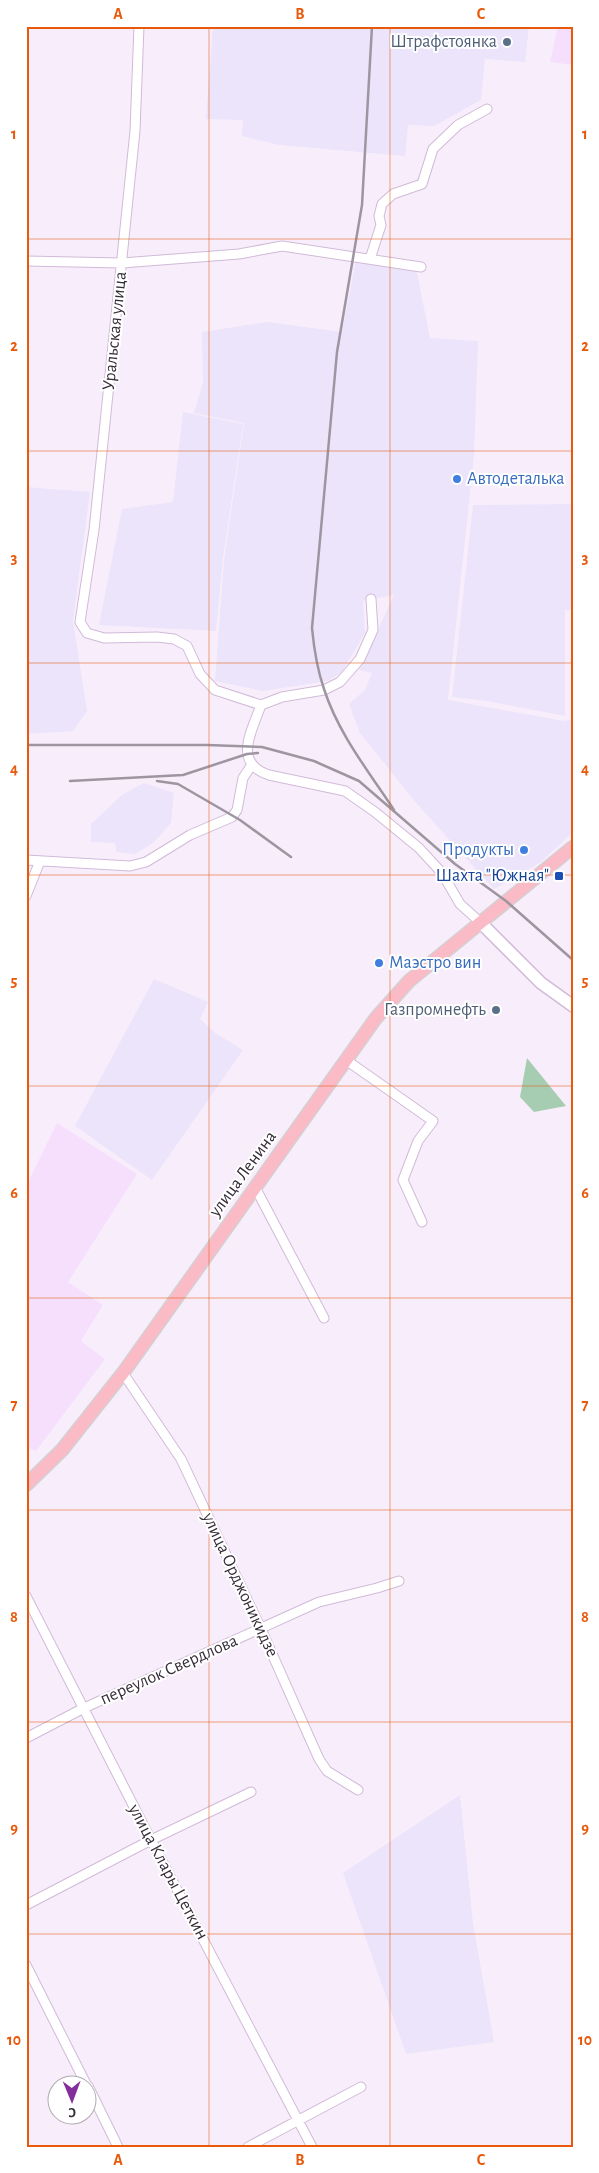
<svg xmlns="http://www.w3.org/2000/svg" width="599" height="2173" viewBox="0 0 599 2173" font-family="'Alegreya Sans',sans-serif">
<rect width="100%" height="100%" fill="#f8eefb"/>
<!-- built -->
<path fill="#f6dffd" d="M558 26H573V65L550 62Z
M57 1123 137 1174 68 1282 103 1305 81 1341 105 1359 36 1451 26 1447V1186Z"/>
<!-- industrial -->
<path fill="#ebe4fa" d="M213 26H529L525 62 485 59 481 100 434 126 408 125 405 156 279 145 242 136 243 120 206 119Z
M356 260 416 268 430 338 478 341 474 455 448 700 564 721 573 719V832L541 862 494 889 417 804 360 733 349 704 365 690 372 673 359 670 394 595 363 601 365 633 342 672 328 681 263 691 215 681 224 560 244 423 194 413 203 383 202 332 267 322 342 332Z
M183 412 243 424 223 558 216 631 99 625 122 509 173 502Z
M26 487 90 492 73 621 87 711 73 731 26 734Z
M573 504V610H565V716L487 701 452 697 473 505Z
M144 783 174 793 171 823 153 843 135 854 116 852 115 843 91 842V824L122 795Z
M154 979 208 1002 200 1019 215 1033 243 1050 152 1180 75 1126Z
M460 1795 473 1924 494 2042 406 2054 343 1873Z"/>
<!-- green -->
<path fill="#a6cdb2" d="M527 1058 566 1106 534 1112 520 1097Z"/>
<g fill="none" stroke-linecap="round" stroke-linejoin="round">
<defs>
<path id="street" d="M139 26 135 131 94 530 80 622 87 633 104 638 157 637 174 639 187 646 200 674 215 690 261 705 282 697 324 690 340 682 360 659 373 630 371 599
M370 259 381 225 379 216 382 204 393 194 422 184 433 149 458 125 487 109
M26 261 122 263 239 254 282 246 421 267
M261 705C252 731 232 763 269 775L345 791 375 812 419 848 442 873 460 904 480 922
M26 860 130 866 146 862 190 835 232 817 237 810 243 778 251 766
M26 896 40 861
M346 1060 433 1121 418 1141 403 1180 422 1222
M255 1187 324 1318
M123 1373 181 1459 261 1629 319 1759 327 1771 358 1790
M26 1596 151 1840 312 2147
M26 1738 84 1708 319 1602 377 1588 399 1581
M26 1905 151 1840 251 1792
M26 1965 87 2086
M88 2086 118 2147
M248 2147 361 2087"/>
<path id="secondary" d="M480 922 541 983 573 1006"/>
<path id="primary" d="M26 1485 62 1450 123 1373 376 1018 409 981 573 847"/>
</defs>
<!-- street casing -->
<use href="#street" stroke="#d1bad8" stroke-width="11"/>
<!-- secondary casing -->
<use href="#secondary" stroke="#d1bad8" stroke-width="14"/>
<!-- primary casing -->
<use href="#primary" stroke="#d3d1d3" stroke-width="15"/>
<!-- street -->
<use href="#street" stroke="#fff" stroke-width="9"/>
<!-- secondary -->
<use href="#secondary" stroke="#fff" stroke-width="11"/>
<!-- primary -->
<use href="#primary" stroke="#fabac6" stroke-width="12"/>
<!-- rail -->
<path stroke="#9e95a1" stroke-width="2.5" d="M372 26 362 205 337 352 312 628C314 649 317 669 324 689 338 733 369 772 394 810
M26 745H207L262 747 314 761 359 781 455 864 506 901 573 960
M70 781 183 775 247 754 258 753
M157 781 178 784 240 820 291 857"/>
</g>
<!-- grid -->
<path fill="none" stroke="#e8590c" stroke-width="1" stroke-opacity="0.55" d="M209 26V2147M390 26V2147M26 239H573M26 451H573M26 663H573M26 875H573M26 1086H573M26 1298H573M26 1510H573M26 1722H573M26 1934H573"/>
<!-- markers -->
<g fill="#5c6f8a" stroke="#fff" stroke-width="2">
<circle cx="507" cy="42" r="5"/>
<circle cx="496" cy="1010" r="5"/>
</g>
<g fill="#3f7fe0" stroke="#fff" stroke-width="2">
<circle cx="457" cy="479" r="5"/>
<circle cx="524" cy="850" r="5"/>
<circle cx="379" cy="963" r="5"/>
</g>
<rect fill="#1a4fb4" stroke="#fff" stroke-width="2" x="554" y="871" width="10" height="10" rx="2.5"/>
<g text-anchor="middle" dominant-baseline="central" stroke-width="4" stroke-linejoin="round" paint-order="stroke">
<!-- service labels -->
<g font-size="18" fill="#4e5e75" stroke="#fff" text-anchor="end">
<text x="497" y="42">Штрафстоянка</text>
<text x="486" y="1010">Газпромнефть</text>
</g>
<!-- street labels -->
<g font-size="18" fill="#362d39" stroke="#fff">
<text transform="translate(115 331) rotate(-84)">Уральская улица</text>
<text transform="translate(243 1174) rotate(-54)">улица Ленина</text>
<text transform="translate(240 1585) rotate(65)">улица Орджоникидзе</text>
<text transform="translate(169 1670) rotate(-24)">переулок Свердлова</text>
<text transform="translate(168 1872) rotate(62)">улица Клары Цеткин</text>
</g>
<!-- shop labels -->
<g font-size="18" fill="#366cbe" stroke="#fff" text-anchor="start">
<text x="467" y="479">Автодеталька</text>
<text x="514" y="850" text-anchor="end">Продукты</text>
<text x="389" y="963">Маэстро вин</text>
</g>
<!-- transit labels -->
<g font-size="18" fill="#164399" stroke="#fff" text-anchor="end">
<text x="549" y="876">Шахта "Южная"</text>
</g>
</g>
<!-- border -->
<rect width="599" height="2173" fill="none" stroke="#ffffff" stroke-width="55"/>
<!-- north arrow -->
<g transform="translate(72 2100) rotate(179)"><circle r="24" fill="#ffffff" stroke="#afabb0"/>
<path d="M0-4L9 19L0 12L-9 19Z" fill="#842e9c"/>
<text y="-8" font-size="14" font-weight="bold" text-anchor="middle" fill="#362d39">С</text>
</g>
<rect x="28" y="28" width="544" height="2118" fill="none" stroke="#e8590c" stroke-width="2"/>
<g font-size="16" text-anchor="middle" font-weight="bold" fill="#e8590c">
<text x="118" y="19">A</text>
<text x="300" y="19">B</text>
<text x="481" y="19">C</text>
<text x="14" y="139">1</text>
<text x="585" y="139">1</text>
<text x="14" y="351">2</text>
<text x="585" y="351">2</text>
<text x="14" y="563">3</text>
<text x="585" y="563">3</text>
<text x="14" y="774">4</text>
<text x="585" y="774">4</text>
<text x="14" y="986">5</text>
<text x="585" y="986">5</text>
<text x="14" y="1198">6</text>
<text x="585" y="1198">6</text>
<text x="14" y="1410">7</text>
<text x="585" y="1410">7</text>
<text x="14" y="1622">8</text>
<text x="585" y="1622">8</text>
<text x="14" y="1833">9</text>
<text x="585" y="1833">9</text>
<text x="14" y="2045">10</text>
<text x="585" y="2045">10</text>
<text x="118" y="2165">A</text>
<text x="300" y="2165">B</text>
<text x="481" y="2165">C</text>
</g>
</svg>
